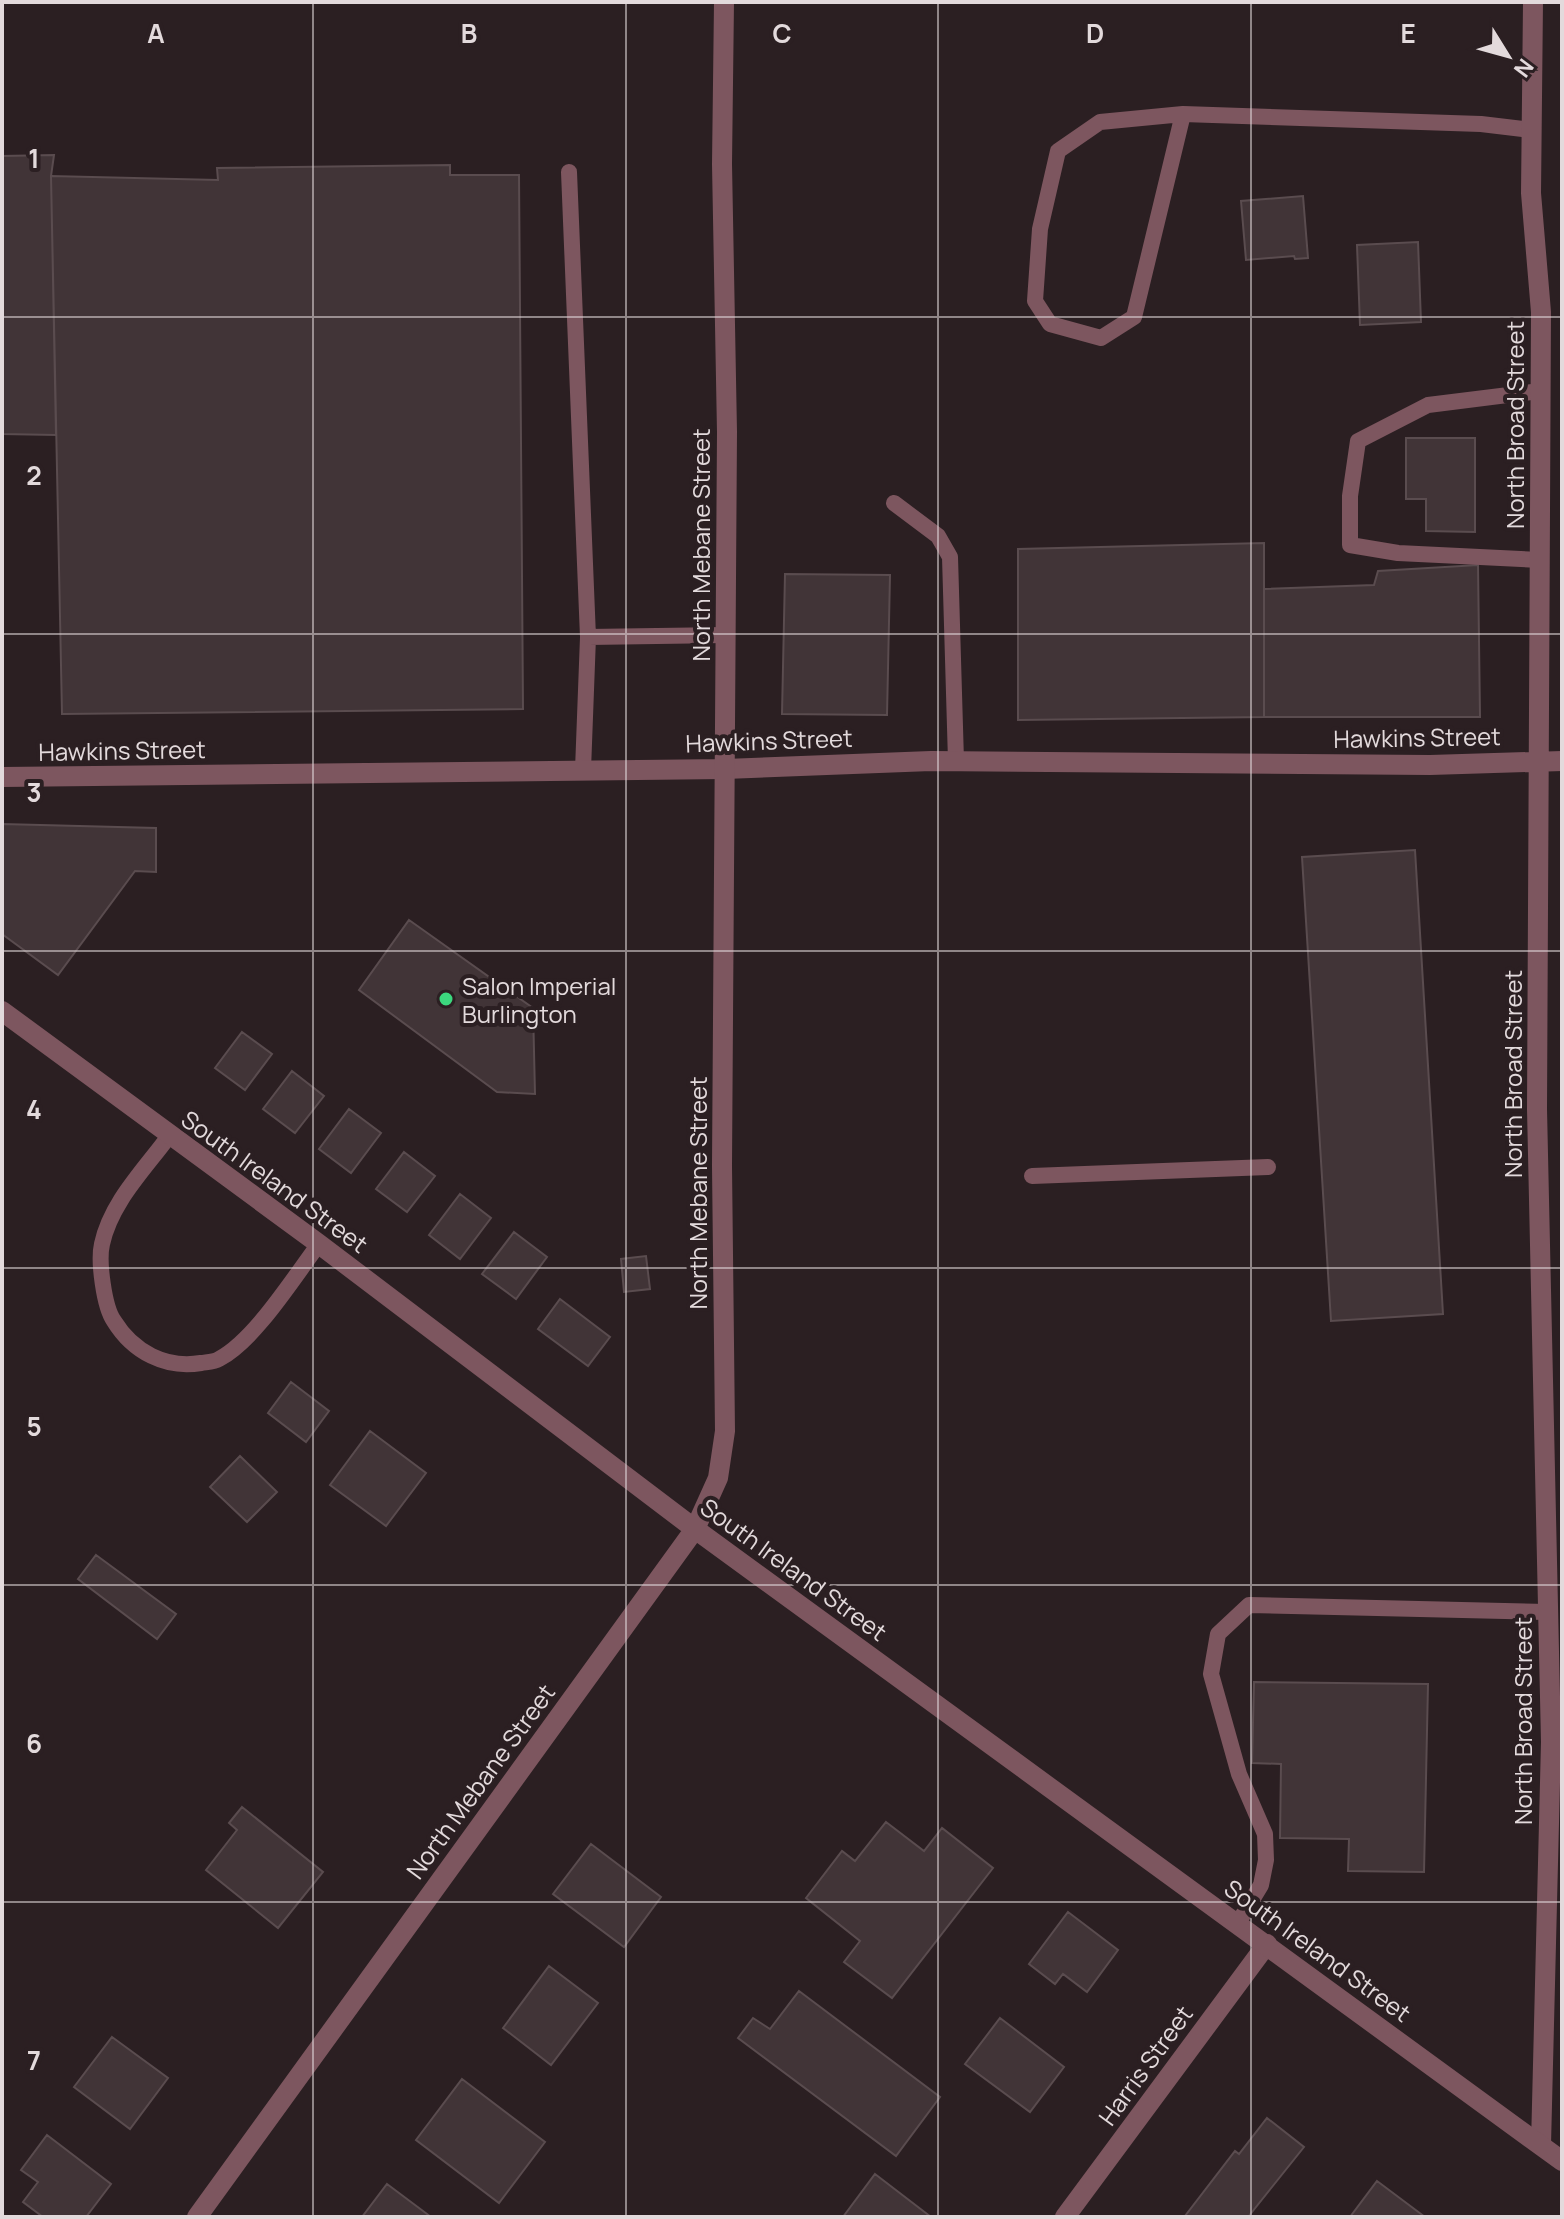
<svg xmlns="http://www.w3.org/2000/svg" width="1564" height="2219" viewBox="0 0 1564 2219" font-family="Manrope,sans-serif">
<rect width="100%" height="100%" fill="#2b1f22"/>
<!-- building -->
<path fill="#413437" stroke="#5a4c4f" stroke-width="2" d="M54 155 51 176 56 435 2 434V156Z
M450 165V175H519L523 709 62 714 51 176 218 180 217 168Z
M1303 196 1308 258 1295 259 1294 256 1246 260 1241 201Z
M1418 242 1421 322 1360 325 1357 245Z
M1406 438H1475V532L1426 531V499H1406Z
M1264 543V717L1018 720V549Z
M1478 565 1480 717H1264V589L1374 585 1378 571Z
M785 574 890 575 887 715 782 714Z
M2 824 156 828V872L135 871 58 975 2 934Z
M1415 850 1443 1314 1331 1321 1302 857Z
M409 920 533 1008 535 1094 497 1092 359 990Z
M242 1032 272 1054 245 1090 215 1068Z
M292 1071 324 1096 295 1133 263 1109Z
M349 1109 381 1133 351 1173 319 1149Z
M404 1152 435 1176 407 1212 376 1189Z
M460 1194 491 1218 460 1259 429 1235Z
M514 1232 547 1257 516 1299 482 1274Z
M646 1256 650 1289 624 1292 621 1259Z
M560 1299 610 1337 588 1366 538 1329Z
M291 1382 329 1411 306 1442 268 1413Z
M370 1431 426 1473 386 1526 330 1485Z
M240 1456 277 1492 247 1522 210 1487Z
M96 1555 176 1614 157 1639 78 1579Z
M1254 1682 1428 1684 1424 1872 1348 1871 1349 1839 1280 1838 1281 1764 1252 1763Z
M242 1807 323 1872 278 1928 206 1870 237 1830 229 1823Z
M886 1822 924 1851 942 1828 993 1868 892 1998 844 1962 860 1941 806 1898 842 1851 855 1861Z
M591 1844 661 1897 624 1947 553 1894Z
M1068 1912 1118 1950 1087 1992 1063 1974 1055 1984 1029 1964Z
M549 1966 598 2003 551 2065 503 2028Z
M799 1991 940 2097 896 2156 738 2038 753 2018 770 2029Z
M1000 2018 1064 2067 1030 2112 965 2064Z
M112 2037 168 2078 130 2129 74 2087Z
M462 2079 545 2142 499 2203 416 2140Z
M1267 2118 1304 2147 1248 2217 1185 2216 1235 2151 1239 2154Z
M47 2135 111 2184 86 2217H43L23 2202 38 2182 21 2170Z
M875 2174 931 2217H843Z
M1377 2181 1425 2217H1350Z
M387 2184 431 2217H362Z"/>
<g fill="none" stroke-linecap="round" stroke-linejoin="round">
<!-- service -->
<path stroke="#7d565f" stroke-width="16" d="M1183 114 1134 317 1101 338 1050 324 1035 301 1040 229 1058 151 1100 122Z
M1183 114 1481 124 1531 130
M569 172 588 637 726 635
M894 503 938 536 950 557 956 761
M1540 560 1398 553 1350 545V496L1358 441 1428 405 1540 391
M583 770 588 637
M169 1136C145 1169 111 1202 102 1244 98 1261 104 1307 114 1321 133 1352 166 1369 201 1363 207 1362 214 1362 219 1359 255 1340 294 1277 319 1244
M1032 1176 1268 1167
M1238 1923 1261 1885 1266 1860 1265 1834 1239 1774 1211 1674 1218 1634 1249 1605 1547 1612"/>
<!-- minor -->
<path stroke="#7d565f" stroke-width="20" d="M1533 2 1531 193 1541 312 1537 1109 1551 1742 1541 2145
M2 777 725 769 931 761 1430 765 1562 761
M1065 2217 1267 1944"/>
<!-- tertiary -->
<path stroke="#7d565f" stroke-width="20" d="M2 1011 319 1244 695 1529 1562 2161
M197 2217 695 1529 718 1478 725 1431 722 1166 727 432 722 164 724 2"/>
</g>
<!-- grid -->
<path fill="none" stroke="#e3dadc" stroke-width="2" stroke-opacity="0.55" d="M313 2V2217M626 2V2217M938 2V2217M1251 2V2217M2 317H1562M2 634H1562M2 951H1562M2 1268H1562M2 1585H1562M2 1902H1562"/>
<!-- markers -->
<circle fill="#3cd77e" stroke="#2b1f22" stroke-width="3" cx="446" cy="999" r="8"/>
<g text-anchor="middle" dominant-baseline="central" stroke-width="8" stroke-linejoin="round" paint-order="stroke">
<!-- street labels -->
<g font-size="24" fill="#e3dadc" stroke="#2b1f22">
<text transform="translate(1514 425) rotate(-90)">North Broad Street</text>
<text transform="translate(700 545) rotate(-90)">North Mebane Street</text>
<text transform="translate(1417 737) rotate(-1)">Hawkins Street</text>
<text transform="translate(769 740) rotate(-2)">Hawkins Street</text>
<text transform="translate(122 750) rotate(-1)">Hawkins Street</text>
<text transform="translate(1512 1074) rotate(-90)">North Broad Street</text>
<text transform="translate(275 1181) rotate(36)">South Ireland Street</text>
<text transform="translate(697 1193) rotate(-90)">North Mebane Street</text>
<text transform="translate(794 1569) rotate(36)">South Ireland Street</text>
<text transform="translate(1522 1721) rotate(-90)">North Broad Street</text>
<text transform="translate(480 1781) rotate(-54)">North Mebane Street</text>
<text transform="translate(1318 1950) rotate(36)">South Ireland Street</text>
<text transform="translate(1145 2065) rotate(-54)">Harris Street</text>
</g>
<!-- poi labels -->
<g font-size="24" fill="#e3dadc" stroke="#2b1f22" text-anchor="start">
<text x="462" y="985">Salon Imperial<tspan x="462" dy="28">Burlington</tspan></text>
</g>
</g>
<g font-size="26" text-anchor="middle" font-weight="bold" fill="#e3dadc" stroke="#2b1f22" stroke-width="8" stroke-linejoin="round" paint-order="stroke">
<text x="156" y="43">A</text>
<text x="469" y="43">B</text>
<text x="782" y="43">C</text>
<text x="1095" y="43">D</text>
<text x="1408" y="43">E</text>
<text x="34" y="168">1</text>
<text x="34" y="485">2</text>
<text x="34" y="802">3</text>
<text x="34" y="1119">4</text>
<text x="34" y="1436">5</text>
<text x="34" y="1753">6</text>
<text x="34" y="2070">7</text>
</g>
<!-- border -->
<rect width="1564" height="2219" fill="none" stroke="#e3dadc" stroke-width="8"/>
<!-- north arrow -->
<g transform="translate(1508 56) rotate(127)" stroke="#2b1f22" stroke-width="6" paint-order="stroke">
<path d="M0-6L14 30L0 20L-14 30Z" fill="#e3dadc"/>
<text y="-12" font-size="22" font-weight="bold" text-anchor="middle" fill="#e3dadc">N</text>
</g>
</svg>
